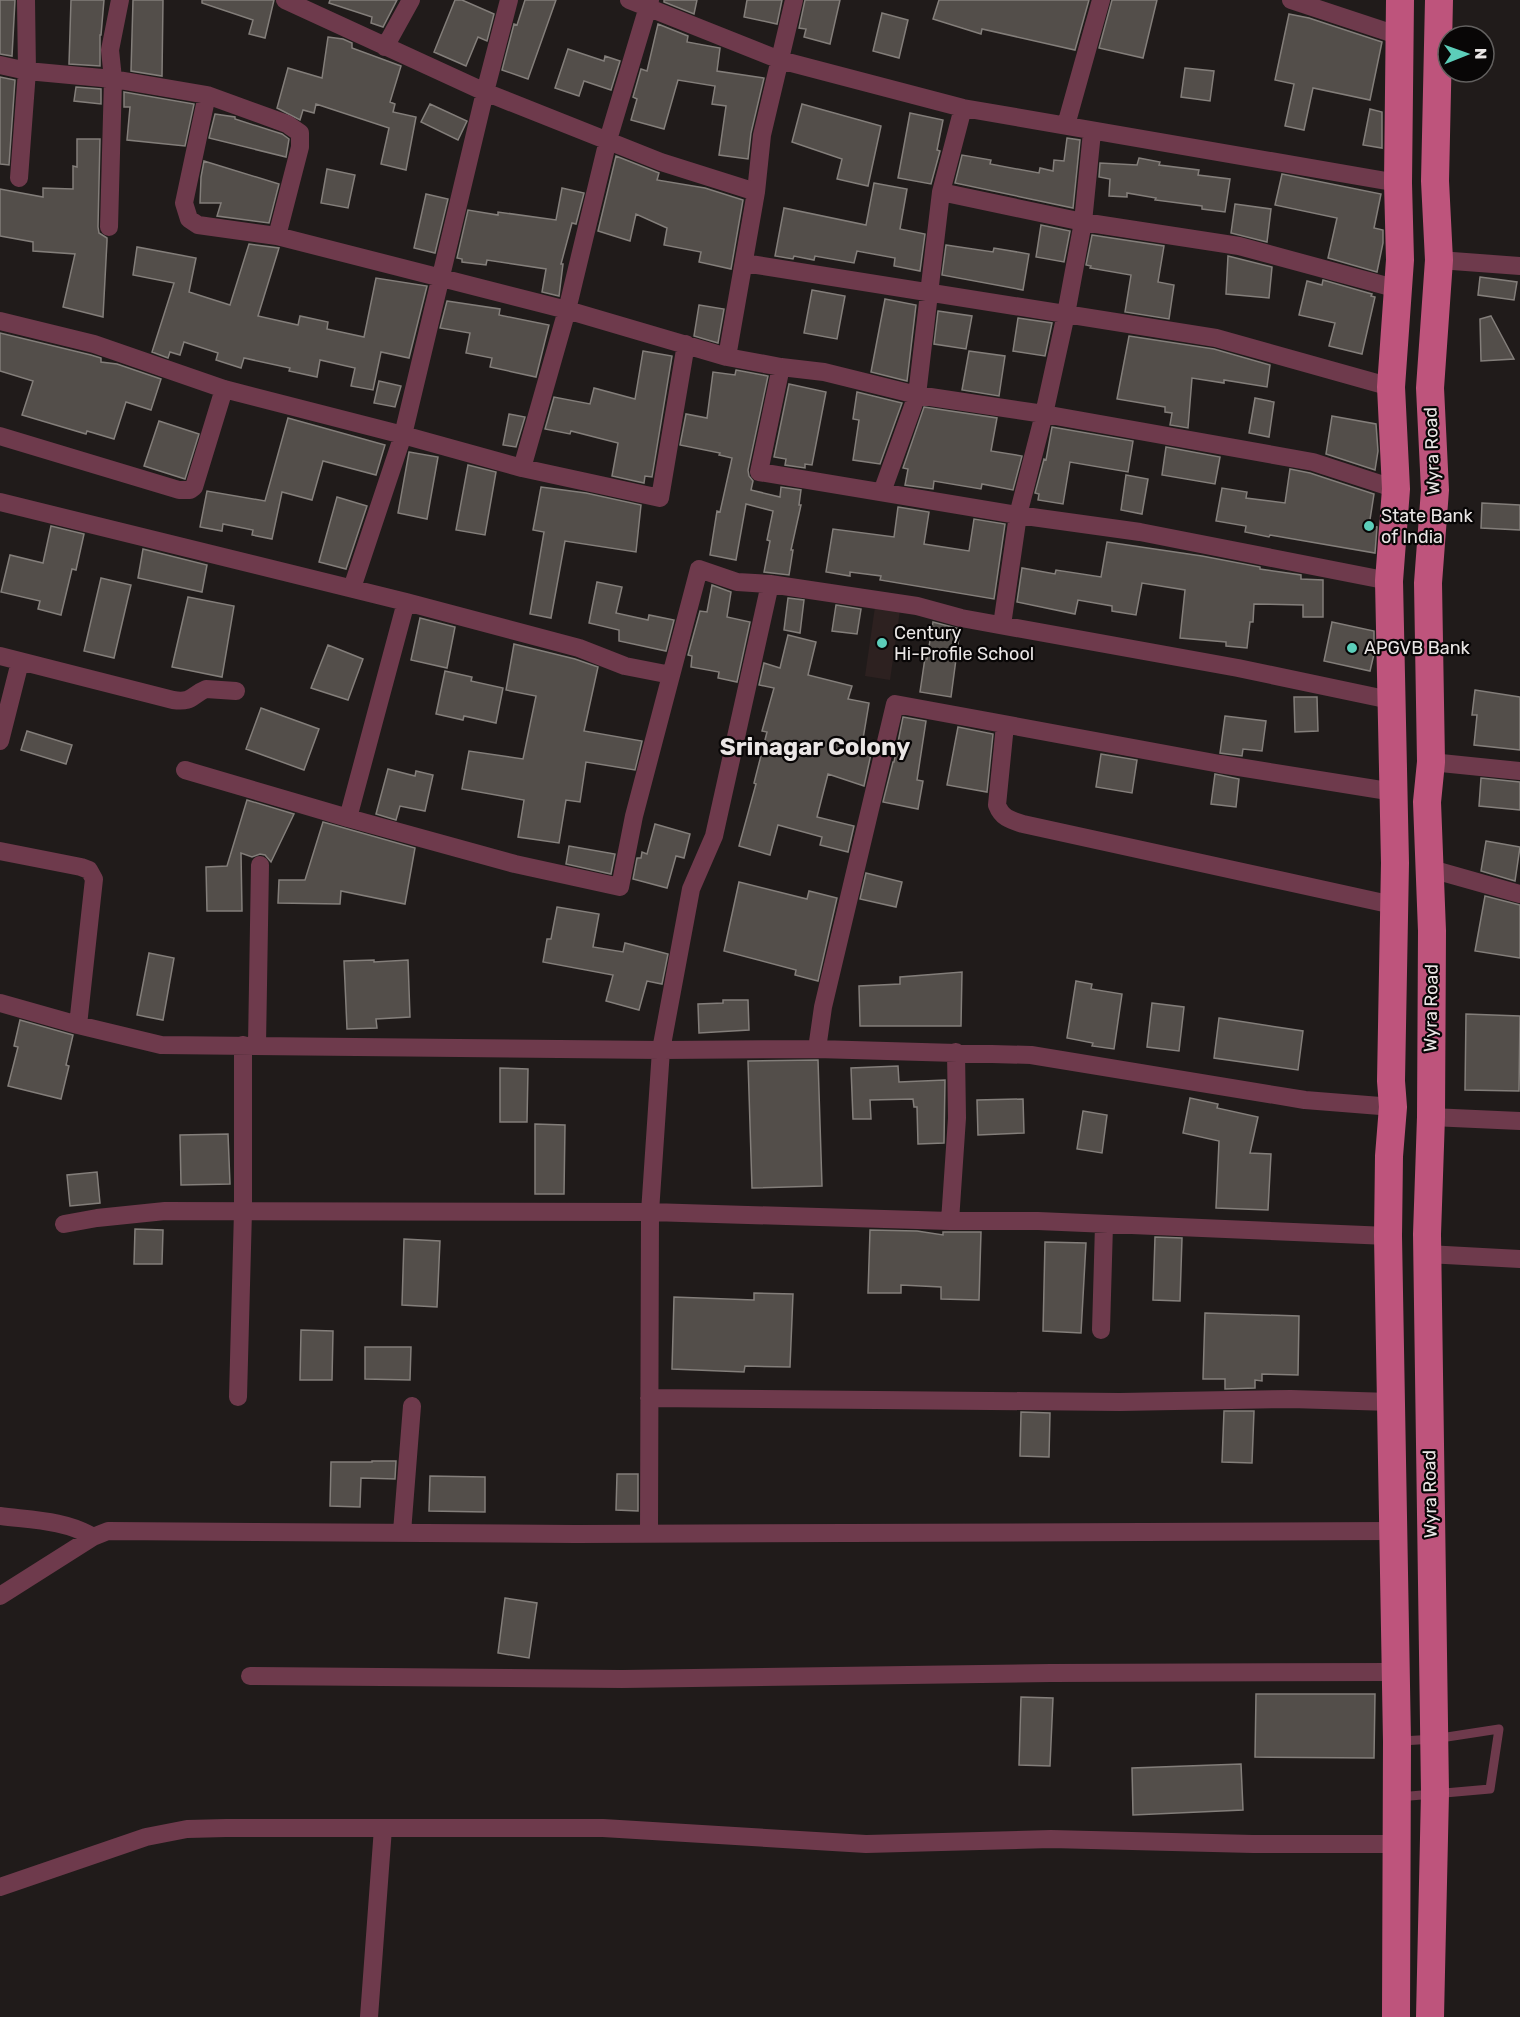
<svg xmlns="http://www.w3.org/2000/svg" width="1520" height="2017" viewBox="0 0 1520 2017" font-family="Rubik,sans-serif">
<rect width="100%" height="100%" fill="#201b1a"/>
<!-- built -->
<path fill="#2d2120" d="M875 607 900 610 890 680 865 676Z"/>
<!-- building -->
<path fill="#534e4a" stroke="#837e7a" stroke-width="1.5" d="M0 0H15L12 56 0 54Z
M71 0H104L101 35H100V66L69 64Z
M133 0H163L162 76 131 71Z
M202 0H274L265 38 249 34 253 20 202 3Z
M330 0H397L383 27 371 23 372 17 329 3Z
M455 0H462L494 14 487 41 478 37 466 66 434 52Z
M525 0H556L528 79 502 70 514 24 517 25Z
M664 0H697L694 14 664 2Z
M747 0H782L777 24 744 17Z
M805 0H840L830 44 804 37 806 29 799 28Z
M939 0H1089L1075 50 982 29 981 34 933 19Z
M1112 0H1157L1143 58 1099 48Z
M882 13 908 20 899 58 873 51Z
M1289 14 1309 18 1382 42 1370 100 1313 88 1304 130 1285 126 1294 84 1275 80Z
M658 24 688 36 687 42 720 48 717 71 764 78 751 133 748 159 719 155 726 106 712 104 715 86 678 80 664 129 631 120 637 99 633 97 641 69 647 71Z
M328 37 343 39 352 43V48L401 66 390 102 395 104 393 112 416 117 406 170 381 164 389 128 316 104 314 113 303 110 300 120 277 108 288 68 322 78Z
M568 49 604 61 605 56 620 61 611 90 584 81 579 96 555 88Z
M1185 68 1214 71 1210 101 1181 97Z
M0 77 15 80 9 165 0 164Z
M76 87 101 89V104L74 101Z
M124 92 194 104 185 146 127 140 130 107H124Z
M430 104 467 121 458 140 421 122Z
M802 104 881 126 868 186 837 179 842 159 792 142Z
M1370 109 1382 112V148L1363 145Z
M910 113 943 120 937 150 940 151 931 184 898 178Z
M215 114 235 117V119L282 134 289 139 286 157 209 138Z
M1067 138 1080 140 1073 208 955 183 962 155 991 160 990 164 1039 173 1040 168 1053 171 1054 160 1064 161Z
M77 139H100L98 227 99 233 107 238V241L103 317 63 307 75 254 33 251V242L0 236V189L43 197V188L73 189V166L77 167Z
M616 156 659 173 657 180 705 188 743 200 731 269 699 262 701 252 664 245 667 228 636 214 630 241 598 231Z
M1139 158 1160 162 1159 165 1199 170 1198 175 1230 179 1225 212 1202 209V206L1155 200 1156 198 1127 193V197L1109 196 1110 179 1099 177 1100 163 1137 165Z
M204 161 279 184 269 223 217 216 221 203H200L201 177Z
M327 169 355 175 348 208 321 203Z
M1282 174 1381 194 1374 228 1383 230V243L1377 272 1328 258 1337 218 1275 205Z
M874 183 907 189 900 229 925 234 920 271 894 266 895 258 857 251 854 263 815 256 814 260 794 256 793 259 775 256 784 208 866 225Z
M562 188 584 193 576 224 572 223 561 264H563L559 296 542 292 546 269 487 260 486 265 462 262V259L457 258 468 210 498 215V212L556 220Z
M426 194 448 199 435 253 414 248Z
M1235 204 1271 209 1267 242 1231 233Z
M1041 225 1070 231 1064 262 1036 257Z
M1092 235 1164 246 1158 282 1174 285 1169 319 1125 312 1131 275 1090 268 1091 266 1086 265Z
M249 244 279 248 258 316 298 325 300 316 328 322 327 329 364 337 376 278 427 286 409 358 381 352 373 390 351 386 355 368 320 360 317 377 289 371 290 368 244 358 241 368 216 360 218 353 184 342 180 355 170 352 168 358 152 352 174 283 133 275 137 247 196 258 189 292 230 305Z
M946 245 993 252 994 248 1029 254 1023 290 942 275Z
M1228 256 1272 267 1269 298 1226 294Z
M1480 277 1517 282 1514 300 1478 295Z
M1323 280 1372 294 1371 296 1375 297 1362 354 1329 346 1335 323 1299 315 1307 281 1322 285Z
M812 290 845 296 837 339 804 333Z
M885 299 916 305 907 381 871 372Z
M447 301 500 309 499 315 549 325 536 377 490 367 492 358 466 353 470 333 440 328Z
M699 305 724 309 718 343 694 336Z
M938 311 972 316 966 349 934 344Z
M1491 316 1514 359 1481 361 1480 319Z
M1018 318 1052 323 1045 356 1013 351Z
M0 333 91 355 101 358V362L117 364 161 379 151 410 126 402 114 439 87 431 86 434 22 415 33 381 0 371Z
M1129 336 1214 349 1270 365 1267 387 1224 380V383L1192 378 1188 428 1170 425 1172 413 1165 412V407L1117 399Z
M643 351 672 356 652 477 645 476 644 483 612 476 618 443 571 431 570 434 545 429 554 397 590 404 594 388 635 399Z
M969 351 1005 356 999 396 962 390Z
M736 370 768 376 748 470 749 476 753 481 751 490 780 497 781 487 801 490 799 505H801L791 550H793L789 575 764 572 770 541 767 540 773 511 746 504 736 560 710 555 717 511 720 512 732 458 719 455 720 453 680 445 686 414 707 418 713 372 735 375Z
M379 381 401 386 395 407 374 403Z
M789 384 826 392 812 465 805 464V468L785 465 786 459 774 457Z
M857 392 902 403 880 464 853 460 859 420 853 419Z
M1255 398 1274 402 1269 437 1249 433Z
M924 407 997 418 991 451 1022 456 1013 490 982 484 981 489 934 481 933 489 905 485 908 469 903 468Z
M509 414 525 417 516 447 503 445Z
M1332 416 1376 424 1378 451 1375 470 1326 454Z
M288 418 385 445 376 475 323 461 312 500 282 492 272 539 252 535 253 530 223 524 222 531 200 527 207 491 265 501Z
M159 421 199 434 185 479 144 466Z
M1052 427 1133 441 1128 472 1070 462 1063 504 1038 500 1039 494 1035 493 1044 459 1046 460Z
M1166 447 1220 457 1215 484 1162 475Z
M409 452 438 457 427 519 398 513Z
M468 465 496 472 485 535 456 530Z
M1290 469 1310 473 1374 494 1369 526 1377 527 1375 553 1270 535 1269 537 1245 532 1246 526 1216 521 1222 488 1247 492 1246 498 1285 503Z
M1126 475 1148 479 1142 514 1121 510Z
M541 487 586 493 641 505 636 552 565 541 551 618 530 614 544 532 533 530Z
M337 497 367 506 346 569 319 562Z
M1482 503 1520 505V530L1481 528Z
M898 507 929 512 924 544 969 551 974 519 1005 524 994 599 880 580 881 576 850 572V576L826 572 833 529 894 537Z
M51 526 84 534 76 570 72 569 61 615 38 609 40 601 1 592 10 555 43 563Z
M1107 542 1202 556 1260 567V569L1301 575V579L1323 580V617H1303V605L1254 604 1253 622H1250L1247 648 1226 646V642L1180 638 1185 590 1142 583 1136 615 1112 611V606L1078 600 1075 614 1017 602 1022 568 1055 574 1056 570 1101 577Z
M143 549 207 565 202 592 138 578Z
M101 578 131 585 114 658 84 651Z
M597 582 622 587 616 613 648 620 649 615 674 620 666 651 619 641V630L589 623Z
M712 585 731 592 727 617 750 622 737 682 718 678 719 672 691 667 692 656 688 655 700 611 707 612Z
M188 597 234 606 222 677 172 667Z
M788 598 804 600 800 633 784 630Z
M836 605 861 609 857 634 832 631Z
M420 618 455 627 447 668 411 660Z
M933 622 960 629 951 697 920 692 925 658 927 659Z
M1332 622 1374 631V654L1370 671 1324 661Z
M788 635 816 642 808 675 852 686 848 699 869 703 861 751 871 754 864 786 828 774 817 817 854 826 848 852 820 845 822 837 778 825 770 855 739 846 756 784 754 783 767 732 762 731 774 688 759 685 764 663 780 668Z
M514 644 575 659 598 667 584 731 642 741 635 770 586 762 580 802 566 800 559 843 518 837 524 800 462 789 469 751 523 759 536 696 506 690Z
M328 645 363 659 348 700 311 688Z
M445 671 472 677 471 681 503 688 496 723 464 716 463 720 436 714Z
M1475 690 1520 697V750L1474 745 1477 715H1472Z
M1294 697H1317L1318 731 1295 732Z
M261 708 319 729 304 770 246 749Z
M1225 716 1266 721 1262 751 1243 749 1242 756 1220 753Z
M903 717 926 721 917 780 923 781 918 809 883 802 893 762H894Z
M958 727 993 734 987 792 947 785Z
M27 731 72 745 66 764 21 750Z
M1101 754 1137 760 1132 793 1096 787Z
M388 769 415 776 416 771 433 775 425 811 400 806 396 820 376 814Z
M1215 774 1239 779 1236 807 1211 804Z
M1481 778 1520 782V810L1479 806Z
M247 800 294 814 271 862 265 855 260 854 252 857 241 853 242 911H207L206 867 227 866Z
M323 822 415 848 405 904 341 891 340 904 278 903 279 880H305Z
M655 824 690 834 684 858 676 856 667 888 633 879 637 858H641L642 852 647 854Z
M1486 841 1520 847 1515 881 1481 871Z
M569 846 615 854 611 874 566 864Z
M866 873 902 882 896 907 860 899Z
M739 882 807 899 809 891 837 898 818 981 795 975 796 970 724 951Z
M1485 896 1520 905V958L1475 951Z
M557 907 599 914 593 947 623 952 625 943 668 954 662 984 647 981 639 1010 606 1001 613 975 543 962 547 939H551Z
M149 953 174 958 163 1020 137 1015Z
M374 960V962L408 960 410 1017 376 1019 377 1028 347 1029 344 961Z
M962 972 961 1026H860L859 986 900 984V977Z
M1076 981 1092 984 1091 989 1122 994 1114 1049 1092 1046 1093 1043 1067 1038Z
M723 1000H748L749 1030 699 1033 698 1004 723 1003Z
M1152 1003 1184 1007 1179 1051 1147 1047Z
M1466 1014 1520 1016 1519 1091 1465 1090Z
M1219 1018 1303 1031 1298 1070 1214 1058Z
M20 1020 73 1035 66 1065 69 1066 61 1099 8 1086 18 1047 14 1046Z
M818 1060 822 1186 752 1188 748 1061Z
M898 1066 899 1082 945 1080 944 1143 918 1144 917 1107H914L913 1099 870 1100 871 1119H853L851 1068Z
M500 1068 528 1069 527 1122H500Z
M1190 1098 1218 1104 1217 1108 1258 1117 1250 1153 1271 1154 1268 1210 1216 1208 1219 1141 1183 1133Z
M1023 1099 1024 1133 978 1135 977 1100Z
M1083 1111 1107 1115 1102 1153 1077 1149Z
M535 1124 565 1125 564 1194H535Z
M228 1134 230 1184 181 1185 180 1135Z
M97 1172 100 1203 70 1206 67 1175Z
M135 1229 163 1230 162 1264H134Z
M870 1230 917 1231 943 1235V1232H981L979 1300 941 1299V1287L901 1285V1293H868Z
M1155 1237 1182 1238 1180 1301 1153 1300Z
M404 1239 440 1241 437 1307 402 1305Z
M1045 1242 1086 1243 1081 1333 1043 1331Z
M754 1293 793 1294 790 1367 745 1366 744 1372 672 1369 674 1297 754 1300Z
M1205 1313 1299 1316 1298 1375 1262 1374V1381L1255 1380V1388L1225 1389V1379H1203Z
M301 1330 333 1331 332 1380H300Z
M365 1347H411L410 1380 365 1379Z
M1224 1411H1254L1252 1463 1222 1462Z
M1021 1412 1050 1413 1049 1457 1020 1456Z
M372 1461H396L395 1479 361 1478 360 1507 330 1506 331 1462H372Z
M617 1474H638V1511L616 1510Z
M430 1476 485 1477V1512L429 1511Z
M505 1598 537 1603 529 1658 498 1653Z
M1256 1694H1375L1374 1758 1255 1757Z
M1021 1697 1053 1698 1050 1766 1019 1765Z
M1241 1764 1243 1810 1133 1815 1132 1768Z"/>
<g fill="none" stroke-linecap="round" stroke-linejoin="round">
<!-- lane -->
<path stroke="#6e3a4c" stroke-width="9" d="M1399 1797 1490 1789 1499 1729 1434 1739 1402 1741"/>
<!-- street -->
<path stroke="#6e3a4c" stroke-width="18" d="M285 0 485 92 661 162 756 192
M629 0 780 60 963 108 1398 183
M1291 0 1400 36
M385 47 411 0
M0 65 27 71 113 79 207 95 184 203 189 219 198 225 277 236 567 310 727 357 781 367 824 372 917 395 1044 414 1313 462 1396 489
M207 95 287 124 300 133V147L277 236
M1066 125 1101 0
M19 178 27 71 26 0
M941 192 1083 222 1239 246 1398 289
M109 227 113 79 110 50 120 0
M1439 260 1520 266
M744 263 1216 338 1391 387
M0 321 94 344 224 389 403 435 522 468 660 498 686 344
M727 357 756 192 762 135 794 0
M781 367 759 472 1018 515 1140 532 1389 581
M0 436 179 490H190L194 487 224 389
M522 468 567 310 608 140 650 0
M882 492 917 395 941 192 963 108
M0 502 406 602 579 648 625 666 671 675
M352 588 403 435 485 92 509 0
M1002 625 1018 515 1044 414 1066 314 1083 222 1092 132
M0 656 173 700C193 703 191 695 206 689L236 691
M1005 725 997 805C1002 818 1010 820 1023 824L1393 905
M0 741 20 662
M1431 762 1520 771
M185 770 348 818 406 602
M348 818 515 864 620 887 634 816 699 569 737 582 770 584 917 606 961 618 1238 668 1390 700
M0 851 81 867 89 870 94 879 78 1025
M1431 869 1520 894
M0 1003 78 1025 161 1045 661 1050 817 1049 1031 1055 1305 1100 1393 1107
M257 1045 260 865
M817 1049 823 1007 895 704 1220 764 1394 792
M1431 1117 1520 1121
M950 1221 957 1118 956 1052
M64 1224 97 1218 165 1211 650 1212 950 1221H1038L1388 1236
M1427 1254 1520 1259
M1101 1330 1104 1225
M238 1397 243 1211V1045
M649 1398 1120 1402 1291 1399 1391 1402
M0 1516C30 1520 66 1520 93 1537
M402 1532 412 1406
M649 1533 650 1212 661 1050 691 889 714 836 770 584
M0 1596 93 1537 108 1531 576 1534 1393 1531
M250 1676 622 1679 1051 1673 1395 1672
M0 1887 146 1837 187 1829 226 1828H603L866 1844 1051 1839 1253 1844H1397
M369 2017 383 1828"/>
<!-- primary -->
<path stroke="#be547c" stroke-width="28" d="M1396 2017 1397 1741 1388 1236 1389 1156 1393 1107 1391 1081 1395 863 1389 581 1396 489 1391 387 1400 260 1398 183 1400 0
M1430 2017 1435 1793 1427 1234 1431 1117 1432 931 1427 802 1431 762 1428 583 1435 490 1430 388 1439 260 1435 181 1439 0"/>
</g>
<!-- markers -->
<g fill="#5cceba" stroke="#080606" stroke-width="2">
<circle cx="1369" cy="526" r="6"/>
<circle cx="882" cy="643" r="6"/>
<circle cx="1352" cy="648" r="6"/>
</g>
<g text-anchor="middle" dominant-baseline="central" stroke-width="4.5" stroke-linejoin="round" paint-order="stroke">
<!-- street labels -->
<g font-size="18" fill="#eae6e5" stroke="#080606">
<text transform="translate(1432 451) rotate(-92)">Wyra Road</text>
<text transform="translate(1431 1008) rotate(-89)">Wyra Road</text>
<text transform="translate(1430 1494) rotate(-91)">Wyra Road</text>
</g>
<!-- poi labels -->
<g font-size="18" fill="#eae6e5" stroke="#080606" text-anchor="start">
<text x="1381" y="516">State Bank<tspan x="1381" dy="21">of India</tspan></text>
<text x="894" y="633">Century<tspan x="894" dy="21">Hi-Profile School</tspan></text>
<text x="1364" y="648">APGVB Bank</text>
</g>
<!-- district labels -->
<g font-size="24" font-weight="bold" fill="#eae6e5" stroke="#080606">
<text x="815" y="747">Srinagar Colony</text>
</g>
</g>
<!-- north arrow -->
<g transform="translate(1466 54) rotate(89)"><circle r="28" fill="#080606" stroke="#62605f" stroke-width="1.5"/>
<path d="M0-4.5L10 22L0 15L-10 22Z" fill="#5cceba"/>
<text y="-9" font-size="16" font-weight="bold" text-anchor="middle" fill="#eae6e5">N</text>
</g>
</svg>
